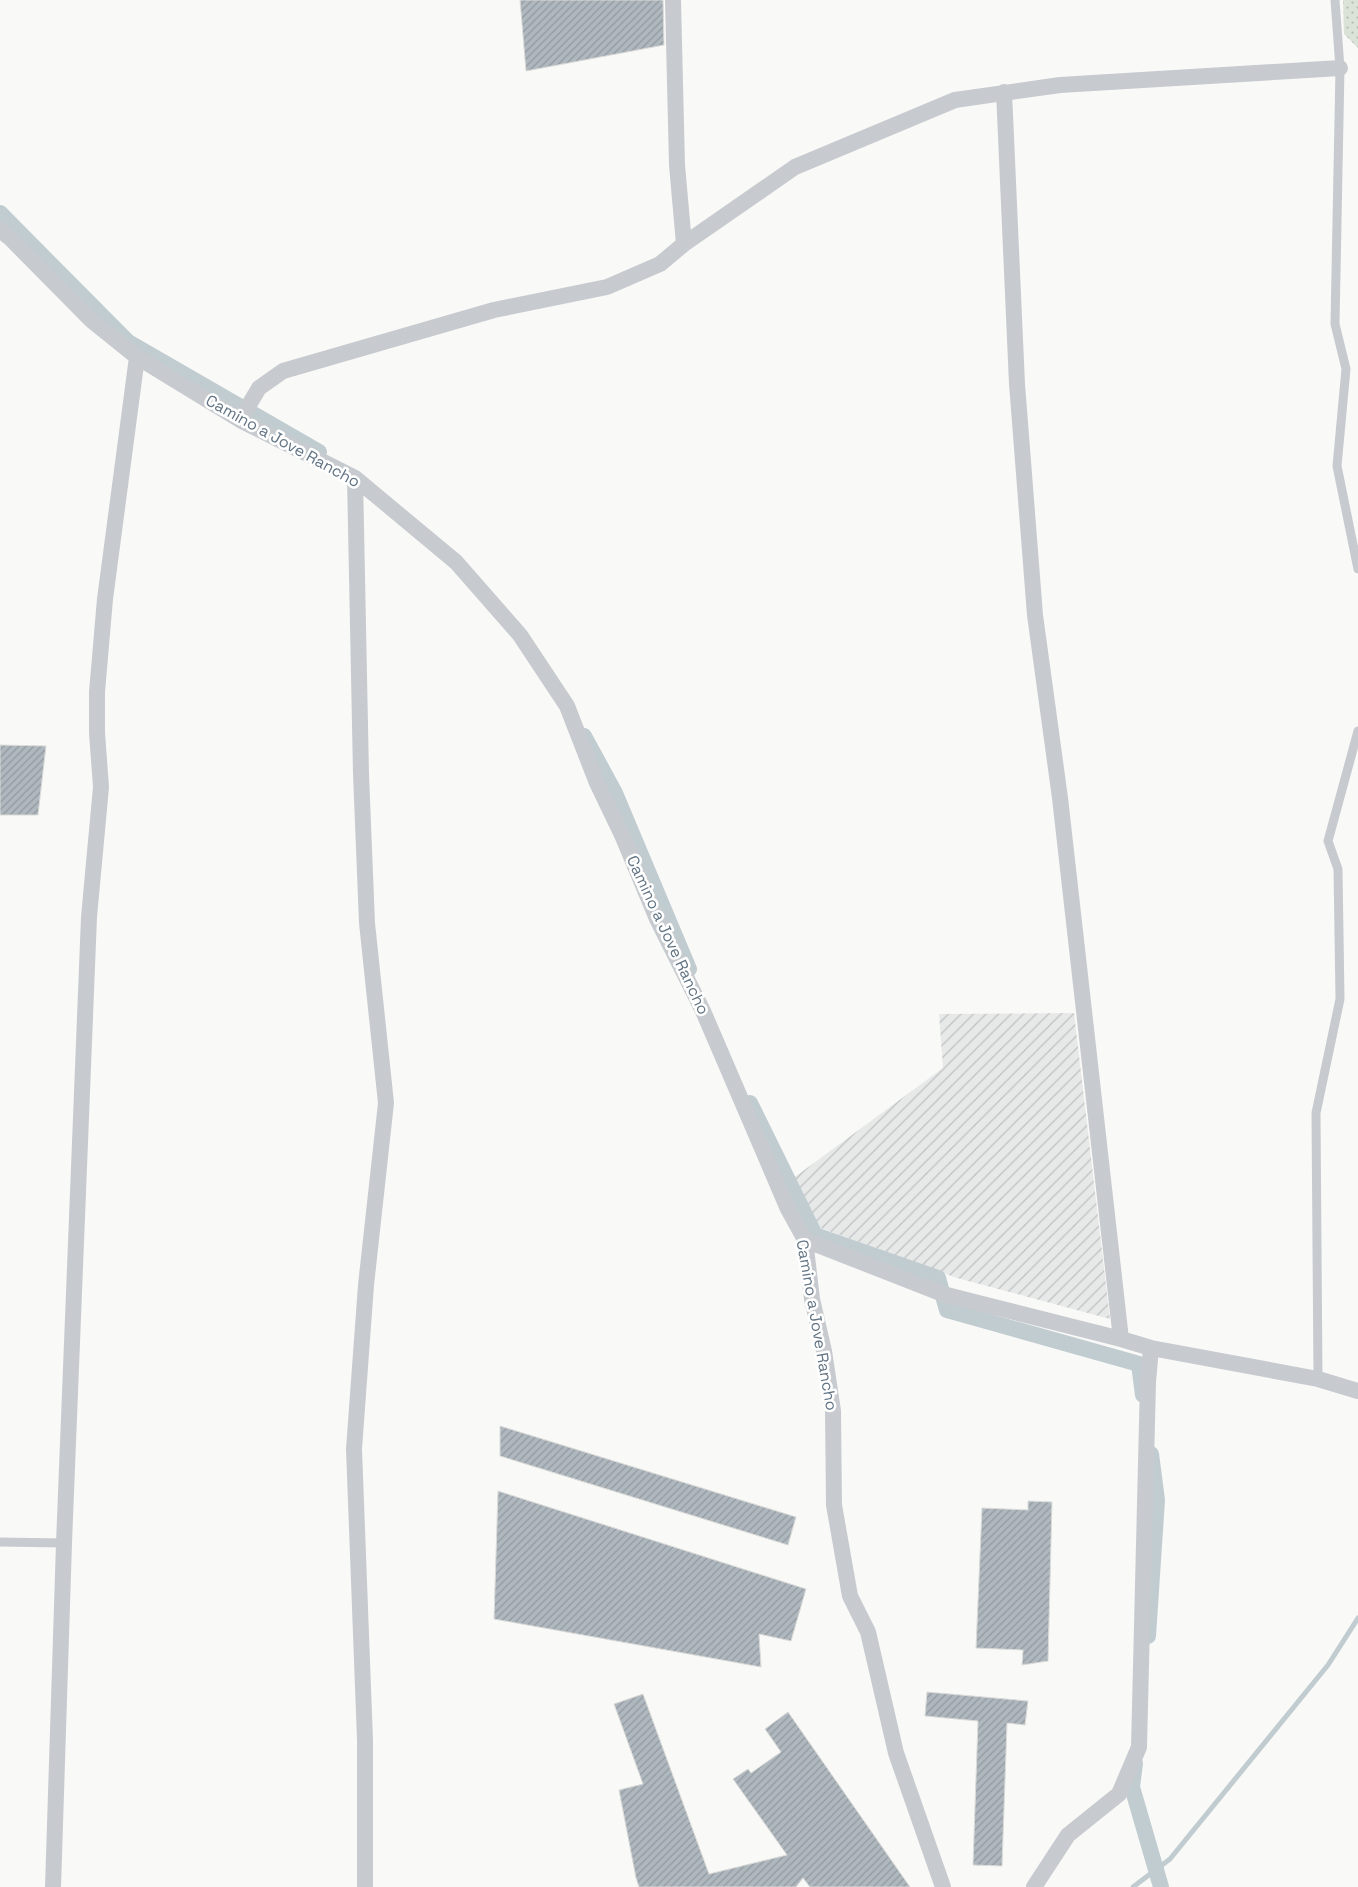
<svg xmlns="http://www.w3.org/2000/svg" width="1358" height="1887" viewBox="0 0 1358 1887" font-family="'Space Grotesk',sans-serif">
<defs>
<pattern id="industrial-furrows" width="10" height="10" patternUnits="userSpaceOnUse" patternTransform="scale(1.25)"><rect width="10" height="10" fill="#e7e8e8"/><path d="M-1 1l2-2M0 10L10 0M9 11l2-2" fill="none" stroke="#bfc1c2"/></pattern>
<pattern id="grass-dots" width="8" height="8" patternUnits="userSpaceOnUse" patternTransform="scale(1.25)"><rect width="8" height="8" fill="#dbe2d7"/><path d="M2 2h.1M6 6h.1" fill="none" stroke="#b5bcb4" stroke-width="1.8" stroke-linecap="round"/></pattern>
<pattern id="building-hatch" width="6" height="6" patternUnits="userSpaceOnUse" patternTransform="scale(1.25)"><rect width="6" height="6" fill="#afb8be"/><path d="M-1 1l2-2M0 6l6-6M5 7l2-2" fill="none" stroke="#929aa0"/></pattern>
</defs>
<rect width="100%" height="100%" fill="#f9f9f7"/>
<!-- industrial -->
<path fill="url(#industrial-furrows)" d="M1074 1013 1110 1319 957 1278 818 1227 792 1179 943 1068 939 1014Z"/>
<!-- grass -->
<path fill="url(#grass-dots)" d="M1343 0H1358V48L1344 34Z"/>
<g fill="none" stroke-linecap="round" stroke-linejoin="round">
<!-- stream -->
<path stroke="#c1ccd1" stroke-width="5" d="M1133 1887 1170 1859 1328 1665 1358 1618"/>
<!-- canal -->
<path stroke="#c1ccd1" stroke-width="16" d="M0 213 128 342 319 452
M584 736 615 793 689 969
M750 1103 815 1235 938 1278 947 1310 1139 1364 1143 1395
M1148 1636 1157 1500 1151 1454
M1135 1763 1132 1787 1161 1887"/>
</g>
<!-- building -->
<path fill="url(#building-hatch)" stroke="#dbdbd9" d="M520 0H663L664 45 526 71Z
M0 745 46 746 38 815H0Z
M500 1426 796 1517 788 1545 500 1456Z
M498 1491 806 1589 791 1641 759 1634 761 1667 494 1619Z
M1028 1501 1052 1502 1048 1661 1022 1665 1023 1650 976 1648 982 1508 1028 1510Z
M927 1692 1028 1701 1025 1725 1007 1723 1002 1866 973 1865 978 1721 925 1716Z
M643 1694 709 1874 787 1855 733 1779 748 1769 751 1773 781 1752 765 1729 788 1712 910 1887H810L803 1878 796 1887H639L636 1878 619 1790 643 1784 614 1704Z"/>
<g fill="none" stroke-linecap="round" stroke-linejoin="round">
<!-- service -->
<path stroke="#c7cbcf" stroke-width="9" d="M1335 0 1340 68 1335 324 1346 369 1337 466 1358 569
M1318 1379 1316 1113 1340 999 1338 869 1328 841 1358 731
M0 1542 64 1543"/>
<!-- minor -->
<path stroke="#c7cbcf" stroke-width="16" d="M673 0 677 165 684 244
M1004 92 1017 384 1035 615 1060 798 1121 1339
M0 230 10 238 91 320 137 357 240 420 355 478 456 562 520 635 567 706 597 783 622 835 657 919 703 1011 788 1209 805 1240 812 1299 824 1351 833 1411 834 1505 850 1596 868 1632 896 1753 943 1887
M240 420 259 388 283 371 494 310 607 287 660 264 684 244 795 167 955 100 1060 85 1340 68
M355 478 361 774 367 923 386 1103 366 1285 354 1449 365 1740V1887
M805 1240 943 1294 1121 1339 1151 1348 1318 1379 1358 1391
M53 1887 64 1543 89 917 101 787 97 733V692L105 599 137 357
M1034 1887 1068 1835 1119 1794 1139 1747 1148 1382 1151 1348"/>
</g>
<g text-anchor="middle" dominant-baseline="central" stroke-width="5" stroke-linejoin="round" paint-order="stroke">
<!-- street labels -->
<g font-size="16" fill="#627484" stroke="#fff">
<text transform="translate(283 441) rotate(29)">Camino a Jove Rancho</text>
<text transform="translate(668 935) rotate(65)">Camino a Jove Rancho</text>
<text transform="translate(817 1325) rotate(80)">Camino a Jove Rancho</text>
</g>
</g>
</svg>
